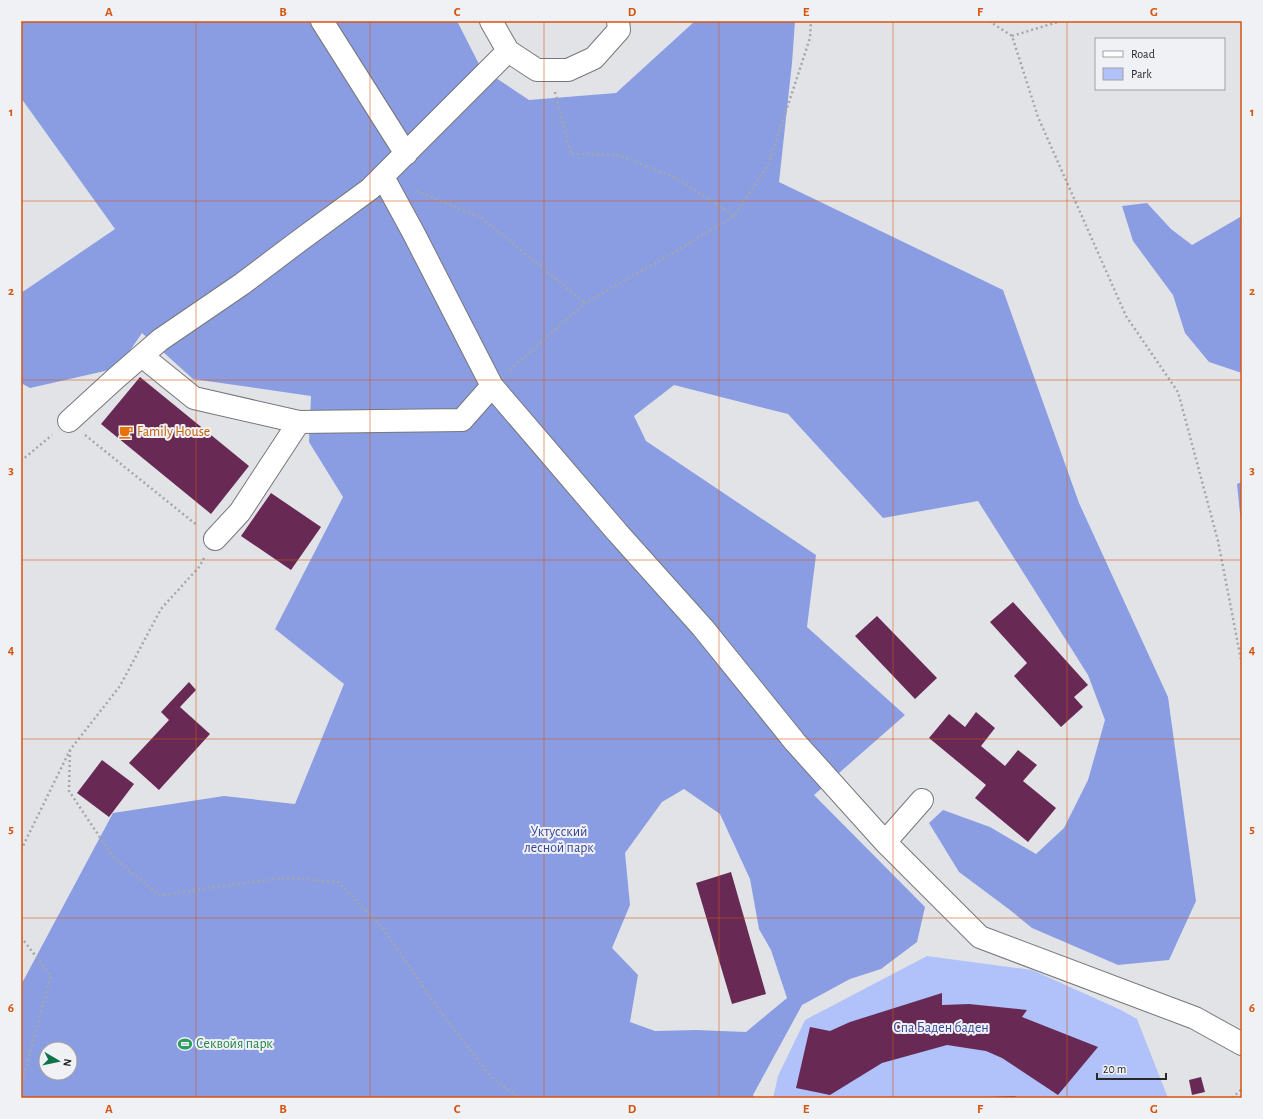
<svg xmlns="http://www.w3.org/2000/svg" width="1263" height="1119" viewBox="0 0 1263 1119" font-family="'Alegreya Sans',sans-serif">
<rect width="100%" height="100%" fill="#e2e3e7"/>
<!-- green -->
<path fill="#b1c1fa" d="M927 956 1032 970 1121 1010 1137 1019 1168 1098H773L778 1076 805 1020Z"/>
<!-- forest -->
<path fill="#8a9de3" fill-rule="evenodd" d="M21 21H457L481 68 529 100 616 93 695 21H795L792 63 779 182 1003 290 1079 503 1168 697 1196 901 1169 960 1118 965 1032 928 1010 910 959 872 929 823 943 810 990 827 1036 854 1064 828 1088 780 1105 720 1088 675 978 501 883 518 788 414 674 385 634 416 646 441 816 555 807 627 905 715 814 795 925 907 917 942 881 969 850 979 802 1005 753 1095 755 1098H21V985L113 813 224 796 295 804 344 684 275 629 343 497 309 442 311 396 193 379 142 333 118 368 30 388 21 383V293L115 229 21 98ZM684 789 720 814 750 879 759 929 771 950 787 998 746 1032 696 1030 655 1031 630 1022 638 975 612 948 630 905 625 853 662 802ZM46 1049H70V1073H46Z
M1147 203 1171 229 1192 245 1242 216V373L1209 362 1185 333 1173 295 1133 241 1122 206Z
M1242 482V533L1237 484Z"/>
<!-- building -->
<path fill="#682a55" d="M140 377 249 466 211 514 101 424Z
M271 493 321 527 291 570 241 536Z
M1013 602 1088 685 1074 697 1083 707 1061 727 1014 676 1027 663 990 622Z
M877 616 937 678 915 699 855 636Z
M189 682 196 690 180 707 210 734 159 790 129 763 169 720 161 712Z
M976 712 995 728 981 746 1005 766 1018 750 1037 765 1023 781 1056 808 1028 842 975 798 986 785 929 738 949 714 965 727Z
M102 760 134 784 109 817 77 793Z
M731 872 766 994 732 1004 696 883Z
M942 993V1005L969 1004 1027 1010 1022 1017 1098 1047 1058 1095 1002 1058 986 1051 947 1045 882 1063 830 1095 796 1088 810 1027 830 1031 850 1022Z
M1201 1077 1205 1092 1192 1095 1189 1080Z
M1015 1096 1017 1098H988V1097Z"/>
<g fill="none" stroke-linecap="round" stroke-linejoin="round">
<defs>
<path id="minor" d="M322 21 406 154
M491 21 508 51 537 70H568L594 58 619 30 618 21
M383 177 413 232 492 386 617 532 703 628 795 742 885 842
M142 356 194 398 299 422
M69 421 116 378 160 340 242 284 299 241 370 189 508 51
M215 539 240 512 299 422 462 420 492 386
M922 800 885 842 980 937 1195 1018 1242 1044"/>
</defs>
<!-- minor casing -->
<use href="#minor" stroke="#76777a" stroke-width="24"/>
<!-- path -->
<path stroke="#a5a6a9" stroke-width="2.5" stroke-dasharray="2 3" stroke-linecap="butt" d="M989 21 1012 36 1038 117 1126 316 1178 392 1218 541 1242 665
M1012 36 1061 21
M555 92 571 154 619 155 678 179 734 216
M417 191 482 218 585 303
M510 370 585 303 671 254 734 216 769 163 810 38 811 21
M85 435 198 526
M21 461 52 435
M70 750 69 791 113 857 160 896 207 888 284 878 338 882 383 928 439 1010 491 1077 519 1098
M21 850 70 750 120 686 161 609 199 567 204 558
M21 937 51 976 21 1085
M1232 1098 1242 1089"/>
<!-- minor -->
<use href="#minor" stroke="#fff" stroke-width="22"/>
</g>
<!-- grid -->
<path fill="none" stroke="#d5540f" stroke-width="1" stroke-opacity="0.55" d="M196 21V1098M370 21V1098M544 21V1098M719 21V1098M893 21V1098M1067 21V1098M21 201H1242M21 380H1242M21 560H1242M21 739H1242M21 918H1242"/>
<!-- icons -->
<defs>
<symbol id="cafe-bare" viewBox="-9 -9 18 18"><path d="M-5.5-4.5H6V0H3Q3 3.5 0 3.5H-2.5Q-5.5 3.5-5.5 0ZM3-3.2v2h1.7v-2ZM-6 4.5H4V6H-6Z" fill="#e8710a" stroke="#f0f1f4" stroke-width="2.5" paint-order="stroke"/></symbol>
<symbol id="stadium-bare" viewBox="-9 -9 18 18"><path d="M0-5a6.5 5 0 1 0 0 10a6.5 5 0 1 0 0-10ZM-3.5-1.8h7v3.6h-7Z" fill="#2e9e5b" stroke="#f0f1f4" stroke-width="2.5" paint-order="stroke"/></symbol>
</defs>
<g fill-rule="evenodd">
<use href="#cafe-bare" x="116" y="422" width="20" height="20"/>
<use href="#stadium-bare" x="175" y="1034" width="20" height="20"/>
</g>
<g text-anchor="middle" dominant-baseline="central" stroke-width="4" stroke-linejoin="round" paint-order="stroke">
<!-- food labels -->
<g font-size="14" fill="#c56008" stroke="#f0f1f4" text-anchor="start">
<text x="137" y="432">Family House</text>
</g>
<!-- park labels -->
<g font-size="14" fill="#39479a" stroke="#f0f1f4">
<text x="559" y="832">Уктусский<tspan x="559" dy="16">лесной парк</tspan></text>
<text x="941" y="1028">Спа Баден баден</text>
</g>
<!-- leisure labels -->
<g font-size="14" fill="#27864d" stroke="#f0f1f4" text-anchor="start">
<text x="196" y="1044">Секвойя парк</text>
</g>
</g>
<!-- border -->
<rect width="1263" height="1119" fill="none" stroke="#f0f1f4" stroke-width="44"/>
<!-- legend -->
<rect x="1095" y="38" width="130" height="52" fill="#f0f1f4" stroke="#a0a1a3"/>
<rect x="1103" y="51" width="20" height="6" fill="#ffffff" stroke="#a0a1a3"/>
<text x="1131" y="58" font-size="12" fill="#29292a">Road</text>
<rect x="1103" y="68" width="20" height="12" fill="#b1c1fa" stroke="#a0a1a3"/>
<text x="1131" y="78" font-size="12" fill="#29292a">Park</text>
<!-- north arrow -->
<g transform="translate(58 1061) rotate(99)"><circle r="19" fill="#f0f1f4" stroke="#a0a1a3"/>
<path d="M0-3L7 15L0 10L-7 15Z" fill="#0f734a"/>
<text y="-6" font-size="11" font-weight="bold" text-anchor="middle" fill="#29292a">N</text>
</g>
<!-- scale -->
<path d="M1097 1073v6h69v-6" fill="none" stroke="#29292a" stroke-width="2"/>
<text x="1103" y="1073" font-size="12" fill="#29292a" stroke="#f0f1f4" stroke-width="3" paint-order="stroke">20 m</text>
<rect x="22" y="22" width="1219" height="1075" fill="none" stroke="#d5540f" stroke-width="1.5"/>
<g font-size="13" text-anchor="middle" font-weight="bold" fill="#d5540f">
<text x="109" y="16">A</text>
<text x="283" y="16">B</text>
<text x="457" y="16">C</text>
<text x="632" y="16">D</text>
<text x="806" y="16">E</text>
<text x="980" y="16">F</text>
<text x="1154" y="16">G</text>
<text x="11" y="116">1</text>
<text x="1252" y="116">1</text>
<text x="11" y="295">2</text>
<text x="1252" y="295">2</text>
<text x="11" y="474">3</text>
<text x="1252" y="474">3</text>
<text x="11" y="654">4</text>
<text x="1252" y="654">4</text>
<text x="11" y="833">5</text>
<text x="1252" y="833">5</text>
<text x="11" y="1012">6</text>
<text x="1252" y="1012">6</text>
<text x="109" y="1113">A</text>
<text x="283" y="1113">B</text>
<text x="457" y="1113">C</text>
<text x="632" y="1113">D</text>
<text x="806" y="1113">E</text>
<text x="980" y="1113">F</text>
<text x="1154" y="1113">G</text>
</g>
</svg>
